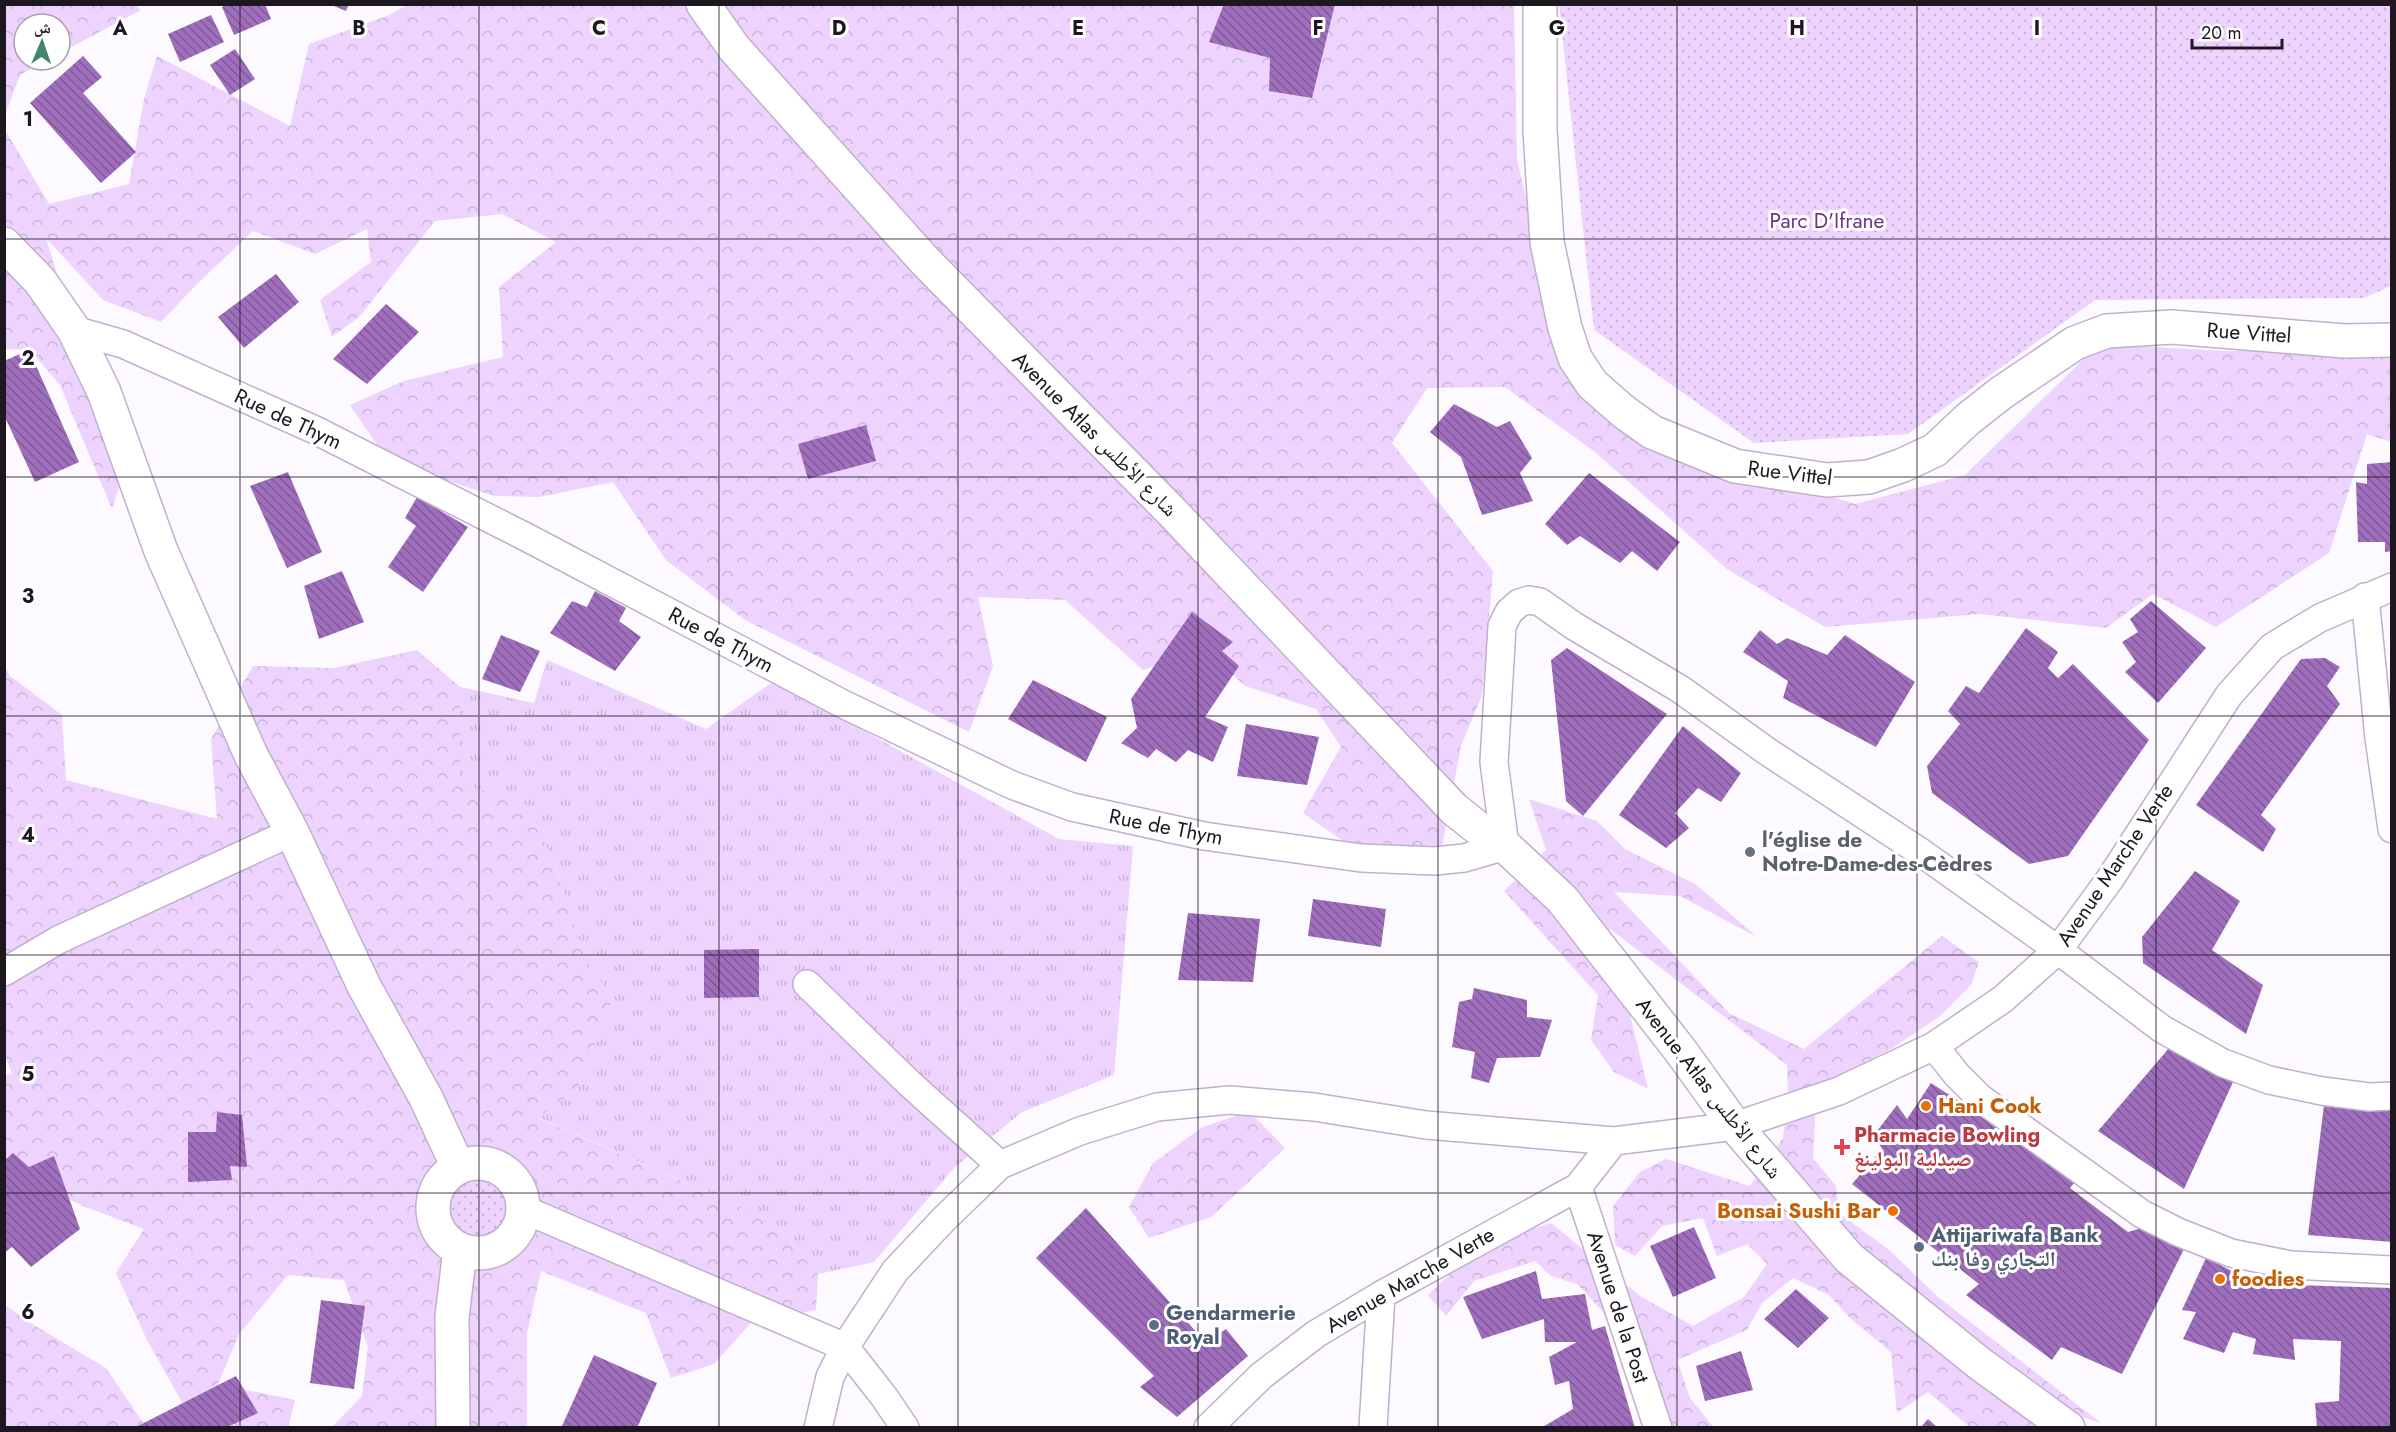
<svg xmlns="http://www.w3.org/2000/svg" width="2396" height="1432" viewBox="0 0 2396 1432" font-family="Jost,'Noto Naskh Arabic',sans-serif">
<defs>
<pattern id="grass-tufts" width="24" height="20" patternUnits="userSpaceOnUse" patternTransform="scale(1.5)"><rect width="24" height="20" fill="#edd3fe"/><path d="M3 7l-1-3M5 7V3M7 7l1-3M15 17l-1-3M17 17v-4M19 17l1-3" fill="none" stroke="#cbb4d9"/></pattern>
<pattern id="forest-crowns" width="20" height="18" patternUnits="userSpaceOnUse" patternTransform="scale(1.5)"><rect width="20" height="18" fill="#edd3fe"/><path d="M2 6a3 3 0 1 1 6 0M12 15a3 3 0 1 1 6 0" fill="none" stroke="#cbb4d9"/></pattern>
<pattern id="park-dots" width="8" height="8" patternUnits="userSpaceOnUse" patternTransform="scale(1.5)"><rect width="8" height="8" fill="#edd3fe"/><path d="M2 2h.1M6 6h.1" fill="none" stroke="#cbb4d9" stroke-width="1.8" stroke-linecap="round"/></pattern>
<pattern id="building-back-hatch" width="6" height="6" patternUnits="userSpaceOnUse" patternTransform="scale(1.5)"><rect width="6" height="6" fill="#9f6ebd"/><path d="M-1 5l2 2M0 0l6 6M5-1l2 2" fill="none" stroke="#815999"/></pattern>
</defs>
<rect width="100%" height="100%" fill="#fcf9ff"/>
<!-- grass -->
<path fill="url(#grass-tufts)" d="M547 660 706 729 774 681 1059 839 1133 846 1114 1075 1022 1112 955 1167 874 1262 818 1274 773 1221 537 1117 578 1088 613 999 585 959 555 864 460 784V687L534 703Z"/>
<!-- forest -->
<path fill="url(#forest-crowns)" d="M136 5 141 10 60 53V24H24V60H47L20 75 5 115V5Z
M407 5H1514L1517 160 1567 365 1658 443 1855 504 1965 475 2099 344 2225 351 2391 349V442L2367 434 2329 553 2216 627 2153 594 2106 628 1979 614 1825 627 1728 570 1595 452 1505 387 1427 388 1392 443 1493 571 1482 695 1461 746 1442 846 1353 848 1303 813 1341 747 1316 709 1245 686 1206 650 1143 670 1065 600 978 597 993 666 969 732 745 620 666 560 613 482 539 497 494 496 388 461 350 405 404 381 503 357 499 287 556 242 502 214 435 221 360 316 332 337 320 300 371 262 367 229 315 254 253 231 198 283 161 322 103 300 46 238 84 362 124 471 112 509 60 385 30 350 5 349 4 128 49 204 129 184 144 99 157 56 290 126 309 44 387 16Z
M417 650 460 687V783L526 804 555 864 585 958 613 999 578 1088 538 1118 773 1221 818 1274 816 1310 751 1323 714 1364 671 1378 646 1313 541 1271 527 1333V1427H332L362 1396 368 1347 344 1280 288 1275 239 1334 218 1384 295 1400 288 1427H196L147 1340 116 1273 144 1229 83 1206 5 1167V1075L12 1074 5 1055V667L10 676 62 715 66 780 217 819 211 739 253 666 334 668Z
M1529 799 1597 821 1625 849 1695 884 1757 937 1680 896 1614 892 1729 1013 1804 1049 1942 936 1979 962 1971 985 1939 1017 1891 1049 1817 1086 1813 1158 1836 1186 1839 1213 1888 1249 1938 1297 2101 1423 2006 1393 2048 1427H1970L1928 1392 1897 1413 1891 1352 1849 1317 1829 1295 1793 1278 1762 1303 1747 1330 1677 1360 1690 1398 1714 1428 1673 1427 1615 1339 1603 1312 1577 1284 1551 1276 1535 1261 1474 1281 1446 1316 1428 1295 1450 1274 1518 1233 1551 1223 1640 1296 1693 1326 1744 1297 1767 1264 1747 1244 1717 1256 1703 1218 1662 1226 1635 1256 1615 1245 1613 1206 1640 1172 1666 1159 1750 1186 1783 1138 1788 1094 1787 1065 1609 928 1648 1089 1614 1072 1591 1040 1598 995 1504 891 1546 850Z
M1249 1111 1285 1148 1211 1217 1149 1238 1129 1207 1153 1163 1201 1128Z
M4 1304 27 1321 106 1368 146 1427H5Z"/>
<!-- park -->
<path fill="url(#park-dots)" d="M1559 5H2391V286L2364 298 2095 300 1908 434 1754 443 1594 330Z
M443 1207a35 35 0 1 1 70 0a35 35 0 1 1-70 0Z"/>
<!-- building -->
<path fill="url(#building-back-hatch)" d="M228 4H265L271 19 234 35 222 7Z
M329 4H349L346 11Z
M1224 4H1335L1312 98 1269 91 1270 58 1209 42Z
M211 15 224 42 180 62 168 34Z
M235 49 255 79 230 95 210 65Z
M83 56 102 77 83 93 136 152 101 183 30 103Z
M276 274 299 302 244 348 218 317Z
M386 304 419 332 367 384 333 359Z
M29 350 79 462 35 482 4 415V361Z
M1454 404 1497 427 1510 421 1532 458 1520 473 1533 501 1482 515 1461 457 1430 432Z
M866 425 876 461 808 479 798 444Z
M2392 462V551L2385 552V542H2358L2356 482 2367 484V464Z
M288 472 322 552 287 568 250 486Z
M1589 473 1680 542 1657 571 1632 551 1620 563 1580 536 1567 545 1545 524Z
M417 497 468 527 423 592 388 567 416 526 405 518Z
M342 571 364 622 319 639 304 586Z
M595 591 626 608 619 621 641 637 615 671 550 633 572 601 587 607Z
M2151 601 2206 648 2158 703 2125 672 2136 662 2122 642 2138 632 2130 619Z
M1192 612 1233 642 1222 651 1239 666 1205 717 1228 727 1213 762 1188 750 1176 762 1156 749 1148 758 1121 743 1137 728 1131 699Z
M2026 628 2058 652 2048 668 2058 678 2073 664 2149 740 2068 856 2029 864 1932 793 1927 766 1960 724 1948 711 1966 686 1979 693Z
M1760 630 1777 644 1787 638 1827 655 1845 635 1915 682 1876 747 1783 698 1788 681 1743 652Z
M501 635 540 651 520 692 482 679Z
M1567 648 1667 714 1583 816 1566 801 1551 660Z
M2325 658 2340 667 2327 686 2340 704 2261 815 2276 829 2263 852 2196 805 2301 659Z
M1033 680 1107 717 1086 762 1008 719Z
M1246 724 1319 737 1307 785 1237 776Z
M1683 726 1741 773 1721 802 1698 788 1675 813 1689 828 1666 848 1619 815Z
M2195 871 2240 901 2212 950 2263 985 2246 1034 2143 963 2142 937Z
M1313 899 1386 909 1381 947 1308 936Z
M1188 913 1260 919 1253 982 1178 980Z
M759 949V997L704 998V950Z
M1474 988 1527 1000V1017L1552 1020 1540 1057 1497 1058 1489 1083 1471 1078 1475 1052 1452 1047 1459 1002 1472 999Z
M2170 1047 2234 1080 2184 1189 2098 1131Z
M1931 1083 2078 1178 2070 1188 2128 1232 2145 1227 2185 1247 2122 1374 2061 1347 2052 1360 1966 1295 1979 1284 1852 1184 1882 1149 1874 1135 1897 1105 1907 1119Z
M2325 1097 2392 1108V1242L2308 1235Z
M217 1112 242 1115 247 1167 230 1166 232 1180 188 1182V1132H216Z
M13 1153 29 1167 54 1156 80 1229 31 1267 12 1247 4 1253V1161Z
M1086 1208 1206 1343 1226 1329 1248 1356 1177 1417 1140 1387 1154 1376 1036 1258Z
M1694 1227 1716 1278 1673 1297 1650 1246Z
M2206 1258 2258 1284 2392 1288V1428H2317L2315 1403 2339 1401 2341 1341 2293 1339 2295 1360 2253 1354 2256 1339 2233 1332 2224 1353 2183 1339 2196 1312 2182 1310Z
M1536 1271 1542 1299 1585 1294 1592 1330 1605 1326 1635 1428H1541L1573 1409 1569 1381 1555 1385 1549 1357 1577 1342H1545L1544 1319 1482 1339 1463 1297Z
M1796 1289 1829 1318 1798 1348 1764 1319Z
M321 1300 365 1306 354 1389 310 1383Z
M1741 1351 1753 1390 1705 1401 1696 1366Z
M594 1355 657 1383 637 1428 562 1426Z
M236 1376 258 1413 225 1428H134Z
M1928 1419 1938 1428H1920Z"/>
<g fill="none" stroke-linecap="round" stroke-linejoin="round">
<defs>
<path id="street" d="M74 330 123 344 315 430 526 537 843 704 1012 785 1072 807 1204 836 1361 858 1435 861 1464 858 1505 846 1494 762 1502 626 1509 612 1519 603 1529 600 1540 602 1574 626 1680 689 1768 752 1919 851 2058 950 2162 1029 2223 1063 2269 1080 2322 1091 2369 1097 2392 1096
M2365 597 2379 738 2392 829
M4 972 58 940 292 832
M807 984 909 1083 1000 1165
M1934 1046 1957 1075 1980 1098 2142 1214 2178 1232 2231 1253 2291 1265 2392 1270
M1578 1187 1658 1428
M523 1209 845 1347 885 1398 905 1428
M818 1428 830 1377 845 1347 895 1271 944 1219 1000 1165 1080 1131 1157 1107 1230 1100 1314 1107 1426 1125 1614 1141 1735 1126 1839 1091 1934 1046 2003 999 2058 950 2110 879 2229 695 2272 647 2320 618 2392 587
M1208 1428 1261 1376 1316 1334 1381 1295 1578 1187 1614 1141
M1373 1428 1381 1295"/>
<path id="secondary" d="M703 4 734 48 925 261 1173 513 1454 809 1484 833 1505 846 1562 899 1680 1050 1735 1126 1849 1258 1979 1363 2068 1428
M1540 4V130L1547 242 1565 328 1575 358 1592 384 1624 412 1652 432 1735 466 1827 480 1869 477 1903 465 1935 450 1968 419 2001 393 2075 343 2107 331 2172 327 2345 341 2392 340
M4 244 40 281 74 330 104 392 161 551 251 755 292 832 364 986 426 1098 458 1167
M433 1208a45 45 0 1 1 90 0a45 45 0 1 1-90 0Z
M453 1428 452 1317 460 1250"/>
</defs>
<!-- street casing -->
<use href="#street" stroke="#c0b0cb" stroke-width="30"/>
<!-- secondary casing -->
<use href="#secondary" stroke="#c0b0cb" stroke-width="36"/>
<!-- street -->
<use href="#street" stroke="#fff" stroke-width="27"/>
<!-- secondary -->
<use href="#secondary" stroke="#fff" stroke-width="33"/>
</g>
<!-- grid -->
<path fill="none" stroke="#1d1720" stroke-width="1.5" stroke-opacity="0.55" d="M240 4V1428M479 4V1428M719 4V1428M958 4V1428M1198 4V1428M1438 4V1428M1677 4V1428M1917 4V1428M2156 4V1428M4 239H2392M4 477H2392M4 716H2392M4 955H2392M4 1193H2392"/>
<!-- markers -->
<circle fill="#6b7280" stroke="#fff" stroke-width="2" cx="1750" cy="852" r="6"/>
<g fill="#e8710a" stroke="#fff" stroke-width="2">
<circle cx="1926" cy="1106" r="6"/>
<circle cx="1893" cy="1211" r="6"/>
<circle cx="2220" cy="1279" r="6"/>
</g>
<path fill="#e0444e" stroke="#fff" stroke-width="2" d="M1839 1138h6v6h6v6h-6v6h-6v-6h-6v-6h6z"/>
<g fill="#5c6f8a" stroke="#fff" stroke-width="2">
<circle cx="1919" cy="1247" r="6"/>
<circle cx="1154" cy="1325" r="6"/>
</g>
<g text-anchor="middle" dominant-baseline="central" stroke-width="6" stroke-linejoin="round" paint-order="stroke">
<!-- park labels -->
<g font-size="21" fill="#6f3090" stroke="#fff">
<text x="1827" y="221">Parc D'Ifrane</text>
</g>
<!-- street labels -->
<g font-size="21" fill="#1d1720" stroke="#fff">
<text transform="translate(2249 333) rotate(4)">Rue Vittel</text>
<text transform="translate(288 419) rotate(25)">Rue de Thym</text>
<text transform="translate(1095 434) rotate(45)">Avenue Atlas شارع الأطلس</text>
<text transform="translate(1790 473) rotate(7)">Rue Vittel</text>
<text transform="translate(721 640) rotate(28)">Rue de Thym</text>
<text transform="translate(1166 827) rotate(11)">Rue de Thym</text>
<text transform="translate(2115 865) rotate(-56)">Avenue Marche Verte</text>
<text transform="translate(1709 1088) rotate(52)">Avenue Atlas شارع الأطلس</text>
<text transform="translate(1410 1280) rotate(-30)">Avenue Marche Verte</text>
<text transform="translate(1618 1307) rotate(72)">Avenue de la Post</text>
</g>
<!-- worship labels -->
<g font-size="21" font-weight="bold" fill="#5b616d" stroke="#fff" text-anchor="start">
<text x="1762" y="840">l'église de<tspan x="1762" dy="24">Notre-Dame-des-Cèdres</tspan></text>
</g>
<!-- food labels -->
<g font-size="21" font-weight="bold" fill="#c56008" stroke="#fff" text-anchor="start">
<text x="1938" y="1106">Hani Cook</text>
<text x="1881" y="1211" text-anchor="end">Bonsai Sushi Bar</text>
<text x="2232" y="1279">foodies</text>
</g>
<!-- health labels -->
<g font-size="21" font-weight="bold" fill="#be3a42" stroke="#fff" text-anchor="start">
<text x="1854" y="1135">Pharmacie Bowling<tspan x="1854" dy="24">صيدلية البولينغ</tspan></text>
</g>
<!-- service labels -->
<g font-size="21" font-weight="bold" fill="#4e5e75" stroke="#fff" text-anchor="start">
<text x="1931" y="1235">Attijariwafa Bank<tspan x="1931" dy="24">التجاري وفا بنك</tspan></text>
<text x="1166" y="1313">Gendarmerie<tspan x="1166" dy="24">Royal</tspan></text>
</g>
</g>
<g font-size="20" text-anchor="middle" font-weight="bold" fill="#1d1720" stroke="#fff" stroke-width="6" stroke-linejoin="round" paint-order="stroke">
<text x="120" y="35">A</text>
<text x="359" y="35">B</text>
<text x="599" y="35">C</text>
<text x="839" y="35">D</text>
<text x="1078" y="35">E</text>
<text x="1318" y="35">F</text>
<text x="1557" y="35">G</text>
<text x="1797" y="35">H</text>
<text x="2037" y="35">I</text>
<text x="28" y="126">1</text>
<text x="28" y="365">2</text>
<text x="28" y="603">3</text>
<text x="28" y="842">4</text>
<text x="28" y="1081">5</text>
<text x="28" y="1319">6</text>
</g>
<!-- border -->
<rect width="2396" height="1432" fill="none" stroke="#1d1720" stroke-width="12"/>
<!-- north arrow -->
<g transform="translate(42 42) rotate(2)"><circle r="28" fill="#ffffff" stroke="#a5a2a6" stroke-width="1.5"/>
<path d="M0-4.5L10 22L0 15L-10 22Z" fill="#438371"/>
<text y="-9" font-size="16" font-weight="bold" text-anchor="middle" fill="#1d1720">ش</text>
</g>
<!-- scale -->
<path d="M2192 39v9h90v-9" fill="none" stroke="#1d1720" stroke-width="3"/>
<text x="2201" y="39" font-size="18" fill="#1d1720" stroke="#ffffff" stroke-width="4.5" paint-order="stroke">20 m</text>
</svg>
